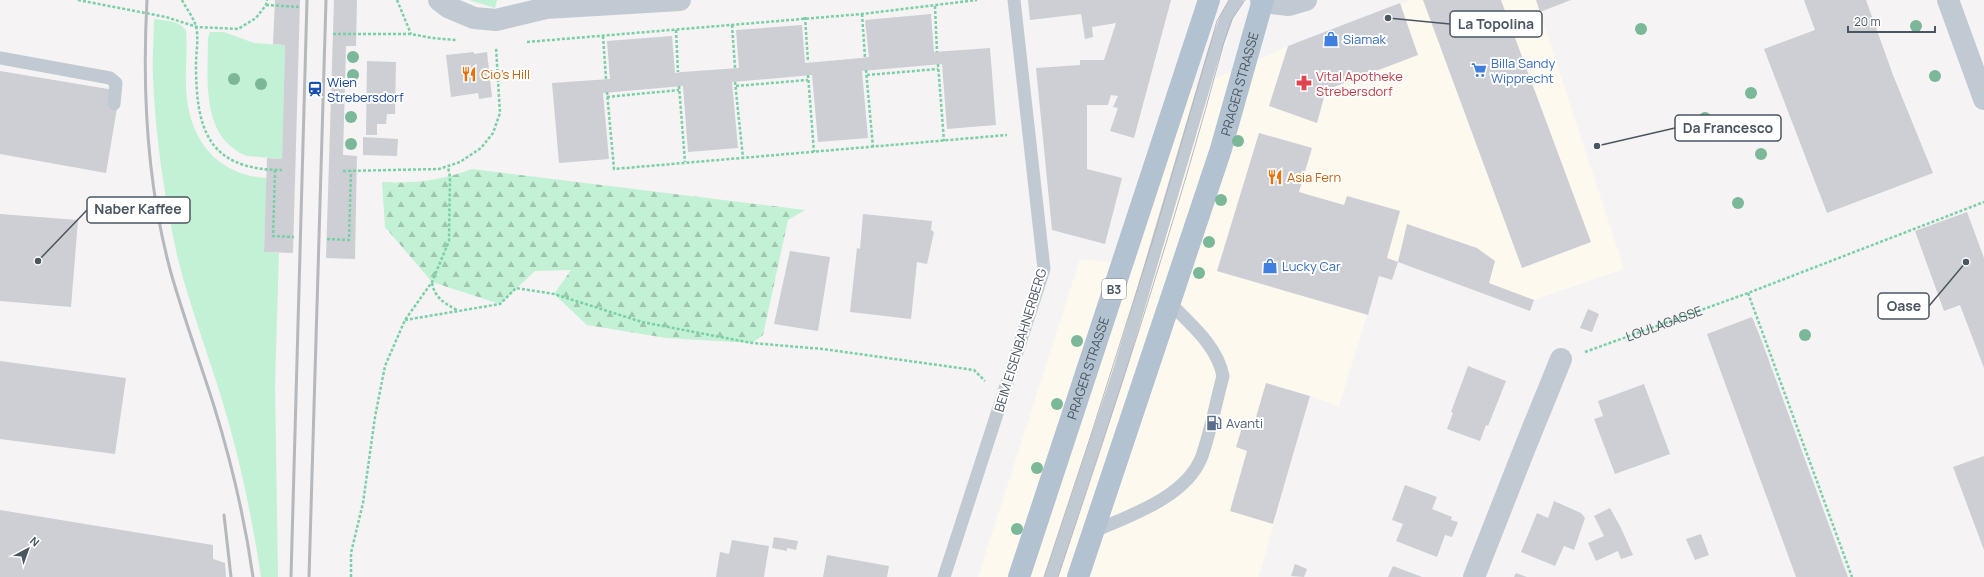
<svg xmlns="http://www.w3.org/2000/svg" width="1984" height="577" viewBox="0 0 1984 577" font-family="Manrope,sans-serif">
<defs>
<pattern id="forest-firs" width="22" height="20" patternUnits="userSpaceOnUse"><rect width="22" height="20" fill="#c3f1d5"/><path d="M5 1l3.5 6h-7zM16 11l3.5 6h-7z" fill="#a0c6b0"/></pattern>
</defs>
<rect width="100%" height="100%" fill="#f5f3f3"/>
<!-- commercial -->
<path fill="#fdf9ef" d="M1411 0H1536L1624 269 1534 300 1530 311 1398 262 1392 280 1379 276 1339 406 1310 396 1259 577H978L1080 259 1134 265 1190 90 1288 46Z"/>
<!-- green -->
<path fill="#c3f1d5" d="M469 0H497L495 8Z
M154 19C165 21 180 20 186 31 188 53 184 76 187 99 192 143 220 176 267 178L264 252 279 253 275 385 278 577H261C252 518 240 458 222 400 208 353 190 307 178 259 165 202 155 135 153 76 152 57 154 38 154 19Z
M210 32H224L254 43 285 45 282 159 247 156C200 138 208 78 208 38Z"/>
<!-- forest -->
<path fill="url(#forest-firs)" d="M472 169 805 210 788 220 763 335 752 343 666 338 587 325 554 294 571 270 535 271 500 304 432 282 385 227 382 182C413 184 443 180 472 169Z"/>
<!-- building -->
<path fill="#cdcfd5" d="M275 0H300L293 253 264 252 267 158 282 159 285 45 273 44Z
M334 0H357L356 46H346L343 155 357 156 355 259 326 258Z
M1028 0H1171L1134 138 1110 131 1118 108 1113 107 1118 96 1111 95 1108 105H1087V169L1122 178 1105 244 1052 230 1036 68 1080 65V60H1104L1116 23 1092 27 1093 37 1085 39 1081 14 1030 20Z
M1423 0H1501L1591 242 1522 268Z
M1536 0H1571L1540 12Z
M1804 0H1866L1893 75 1933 173 1827 213 1764 49 1815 30Z
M1400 3 1418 55 1326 90 1317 123 1269 106 1288 46Z
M931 14 934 52 990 48 996 125 947 129 942 64 862 71 868 138 818 142 812 75 732 82 738 148 688 152 683 86 603 93 609 159 559 163 552 83 610 79 607 41 672 36 675 73 682 72 739 68 736 30 802 25 805 63 861 58 869 57 865 20Z
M474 52V54L487 52 492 97 479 99 478 93 451 97 446 55Z
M367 61 396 62 395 114H387L386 124H377V135H366Z
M0 71 120 91 106 173 0 154Z
M1259 133 1312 148 1299 192 1344 205 1347 196 1400 211 1387 258 1398 262 1392 280 1379 276 1368 315 1217 271Z
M363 137 398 139 397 156 363 155Z
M1967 212 1984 258V368L1960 305 1944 311 1915 231Z
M0 214 78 220 71 307 0 301Z
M863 214 932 221 931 230 934 232 927 264 917 262 911 319 850 312 857 248 860 249Z
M1407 224 1477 248 1495 261 1489 283 1534 300 1530 311 1398 262Z
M790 251 830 257 818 331 774 324Z
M1588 309 1599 314 1592 332 1580 328Z
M1752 317 1761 339 1848 577H1796L1707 334Z
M0 361 126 378 115 454 0 439Z
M1468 366 1506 381 1488 426 1486 425 1480 441 1447 429 1453 413 1451 412Z
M1266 383 1310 396 1273 524 1230 511 1247 451 1236 447 1244 421 1254 424Z
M1644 384 1670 454 1615 474 1594 419 1603 416 1598 401Z
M1984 456V550L1953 467Z
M1405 485 1437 497 1432 509 1452 517 1451 520 1458 522 1452 537 1445 535 1437 557 1396 541 1403 524 1392 520Z
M1554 501 1581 513 1585 518 1574 550 1564 546 1555 566 1521 552 1537 513 1548 518Z
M1610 508 1621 528 1633 555 1621 559 1618 551 1596 561 1588 543 1604 536 1594 516Z
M0 510 213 545V559L225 563 226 577H0Z
M1701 534 1709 555 1695 560 1686 539Z
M774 537 798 541 796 550 787 548V551L772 548Z
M732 540 769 546 764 577H716L720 552 729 554Z
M827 555 889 566 887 577H823Z
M1295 564 1307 569 1304 577 1291 576Z
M1393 566 1422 577H1388Z
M1516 573 1527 577H1514Z"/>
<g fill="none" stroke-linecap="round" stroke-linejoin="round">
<!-- path -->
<g stroke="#7ad0a6" stroke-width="2.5" stroke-dasharray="3 2" stroke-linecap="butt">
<path d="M78 0 166 17 197 27 238 29 256 18 266 5 267 0"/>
<path d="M182 0C186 8 194 18 196 27 199 37 196 53 196 64 196 128 207 170 282 170"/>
<path d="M397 0 411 34"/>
<path d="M266 5 300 7"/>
<path d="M935 6 937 52"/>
<path d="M862 14 865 58"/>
<path d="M805 17 808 62"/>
<path d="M732 25 735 68"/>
<path d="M676 30 678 72"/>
<path d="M333 34H411L432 38 456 40"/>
<path d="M603 36 606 79"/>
<path d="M527 42 862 14 977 0"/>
<path d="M938 64 944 141"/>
<path d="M866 70 873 147"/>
<path d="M808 75 814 152"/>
<path d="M867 75 938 69"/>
<path d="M735 82 743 158"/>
<path d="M679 86 685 162"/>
<path d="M736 86 808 80"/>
<path d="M607 92 614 169 1007 135"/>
<path d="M607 97 679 90"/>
<path d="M275 170 273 236 294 237"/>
<path d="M343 171 439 169 460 162 481 148 493 133 500 113 496 47"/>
<path d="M327 239 349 240 351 171"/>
<path d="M432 283C435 298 444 303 457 310"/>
<path d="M1748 293 1852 577"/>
<path d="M405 320 500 304 516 288 554 294 642 322 752 343 823 349 974 370 985 381"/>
<path id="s1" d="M1585 352 1748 293 1984 202"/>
<path d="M351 577V553L363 503 375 417 385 366 405 320 432 282 449 241 450 177 448 167"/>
</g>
<!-- service -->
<path stroke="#c1cad2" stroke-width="13" d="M0 58 110 78 116 83 114 104
M1092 532C1129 516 1187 497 1202 456 1211 430 1216 402 1223 376 1217 345 1190 324 1169 302
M944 577 1044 269 1014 0
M1051 577 1120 369 1214 52 1227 16 1237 0"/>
<!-- minor -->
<path stroke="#c1cad2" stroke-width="22" d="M439 0 448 7 474 18 496 20 546 8 680 0
M1948 0 1984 99
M1474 577 1526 445 1561 359"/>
<!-- tertiary -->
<path stroke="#c1cad2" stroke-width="22" d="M1261 0 1263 2 1289 5 1306 0"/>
<!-- primary -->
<g stroke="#b3c2d1" stroke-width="22">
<path id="s2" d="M1019 577 1209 0"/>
<path id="s3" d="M1078 577 1221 149 1263 0"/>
</g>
<!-- tram -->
<path stroke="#b5b8bd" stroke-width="1" d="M1044 577 1090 438 1152 243 1213 35 1217 21 1229 0
M1058 577C1117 400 1176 222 1224 42L1232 19 1245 0"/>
<!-- rail -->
<path stroke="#b5b8bd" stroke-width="3" d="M147 0C142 91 147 185 171 273 184 318 200 362 214 406 231 461 245 520 253 577
M224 515 231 577
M291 577 307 0
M309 577 326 0"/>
</g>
<!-- trees -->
<g fill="#7bb799">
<circle cx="1916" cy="26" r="6"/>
<circle cx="1641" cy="29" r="6"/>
<circle cx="353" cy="57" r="6"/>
<circle cx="353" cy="75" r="6"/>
<circle cx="1935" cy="76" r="6"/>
<circle cx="234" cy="79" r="6"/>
<circle cx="261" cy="84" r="6"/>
<circle cx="1751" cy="93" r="6"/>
<circle cx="351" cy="117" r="6"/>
<circle cx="1705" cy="118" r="6"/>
<circle cx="1238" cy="141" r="6"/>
<circle cx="351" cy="144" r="6"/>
<circle cx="1761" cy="154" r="6"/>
<circle cx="1221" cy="200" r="6"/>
<circle cx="1738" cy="203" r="6"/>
<circle cx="1209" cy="242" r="6"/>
<circle cx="1199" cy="273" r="6"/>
<circle cx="1805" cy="335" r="6"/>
<circle cx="1077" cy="341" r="6"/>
<circle cx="1057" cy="404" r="6"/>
<circle cx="1037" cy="468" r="6"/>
<circle cx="1017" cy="529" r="6"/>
</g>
<!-- icons -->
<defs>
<symbol id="shop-bare" viewBox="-9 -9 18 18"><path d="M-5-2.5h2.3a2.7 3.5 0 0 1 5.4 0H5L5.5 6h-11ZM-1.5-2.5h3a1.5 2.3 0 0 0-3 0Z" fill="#3f7fe0" stroke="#fff" stroke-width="2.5" paint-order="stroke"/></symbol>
<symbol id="supermarket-bare" viewBox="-9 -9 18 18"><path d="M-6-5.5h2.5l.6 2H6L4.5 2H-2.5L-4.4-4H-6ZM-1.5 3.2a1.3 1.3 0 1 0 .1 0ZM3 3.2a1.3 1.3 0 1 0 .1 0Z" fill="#3f7fe0" stroke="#fff" stroke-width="2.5" paint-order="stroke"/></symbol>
<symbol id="restaurant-bare" viewBox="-9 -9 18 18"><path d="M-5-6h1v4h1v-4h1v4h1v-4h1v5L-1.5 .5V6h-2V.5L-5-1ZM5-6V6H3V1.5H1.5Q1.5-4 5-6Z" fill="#e8710a" stroke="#fff" stroke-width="2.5" paint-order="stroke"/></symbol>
<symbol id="pharmacy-bare" viewBox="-9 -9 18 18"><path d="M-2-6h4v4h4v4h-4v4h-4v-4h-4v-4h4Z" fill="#e0444e" stroke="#fff" stroke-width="2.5" paint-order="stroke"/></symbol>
<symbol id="station-bare" viewBox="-9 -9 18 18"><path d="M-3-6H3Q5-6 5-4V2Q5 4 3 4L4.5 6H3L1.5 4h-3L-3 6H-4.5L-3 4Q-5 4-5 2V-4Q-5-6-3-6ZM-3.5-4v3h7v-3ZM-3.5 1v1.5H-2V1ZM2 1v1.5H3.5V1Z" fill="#1a4fb4" stroke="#fff" stroke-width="2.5" paint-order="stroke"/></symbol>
<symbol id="fuel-bare" viewBox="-9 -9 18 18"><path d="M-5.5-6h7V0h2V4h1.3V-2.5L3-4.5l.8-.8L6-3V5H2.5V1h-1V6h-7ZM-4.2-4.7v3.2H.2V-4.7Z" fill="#5c6f8a" stroke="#fff" stroke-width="2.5" paint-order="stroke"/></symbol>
</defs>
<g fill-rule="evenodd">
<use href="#shop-bare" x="1320" y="28" width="22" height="22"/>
<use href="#supermarket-bare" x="1468" y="59" width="22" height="22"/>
<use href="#restaurant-bare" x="458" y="63" width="22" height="22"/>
<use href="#pharmacy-bare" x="1293" y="72" width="22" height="22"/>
<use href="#station-bare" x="304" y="78" width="22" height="22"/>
<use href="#restaurant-bare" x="1264" y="166" width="22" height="22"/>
<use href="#shop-bare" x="1259" y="255" width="22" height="22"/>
<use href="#fuel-bare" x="1203" y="412" width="22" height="22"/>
</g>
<g text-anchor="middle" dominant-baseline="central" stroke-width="4" stroke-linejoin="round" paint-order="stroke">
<!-- shield labels -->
<rect fill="#fff" stroke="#808990" stroke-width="1" x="1102" y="279" width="24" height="20" rx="3"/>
<g font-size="12" font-weight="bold" fill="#4a5661">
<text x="1114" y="289">B3</text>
</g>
<!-- shop labels -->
<g font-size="13" fill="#366cbe" stroke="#fff" text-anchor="start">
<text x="1343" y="39">Siamak</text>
<text x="1491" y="63">Billa Sandy<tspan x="1491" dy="15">Wipprecht</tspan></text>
<text x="1282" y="266">Lucky Car</text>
</g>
<!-- food labels -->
<g font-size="13" fill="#c56008" stroke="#fff" text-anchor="start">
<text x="481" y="74">Cio's Hill</text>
<text x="1287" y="177">Asia Fern</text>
</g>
<!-- health labels -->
<g font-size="13" fill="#be3a42" stroke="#fff" text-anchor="start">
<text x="1316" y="76">Vital Apotheke<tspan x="1316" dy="15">Strebersdorf</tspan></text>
</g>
<!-- transit labels -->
<g font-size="13" fill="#164399" stroke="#fff" text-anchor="start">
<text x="327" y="82">Wien<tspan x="327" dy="15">Strebersdorf</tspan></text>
</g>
<!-- street labels -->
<g font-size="13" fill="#4a5661" stroke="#fff">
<text stroke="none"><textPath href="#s3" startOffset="519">PRAGER STRASSE</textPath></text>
<text stroke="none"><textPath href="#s1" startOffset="84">LOULAGASSE</textPath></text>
<text transform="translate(1020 340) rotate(-73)">BEIM EISENBAHNERBERG</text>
<text stroke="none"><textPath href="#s2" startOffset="220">PRAGER STRASSE</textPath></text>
</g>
<!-- service labels -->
<g font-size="13" fill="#4e5e75" stroke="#fff" text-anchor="start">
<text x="1226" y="423">Avanti</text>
</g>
</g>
<!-- callouts -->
<path fill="none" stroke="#4a5661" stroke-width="1.5" d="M1388 18L1450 24M1597 146L1675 128M38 261L87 210M1966 262L1929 306"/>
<g fill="#4a5661" stroke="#fff" stroke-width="1.5">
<circle cx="1388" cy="18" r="4"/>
<circle cx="1597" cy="146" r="4"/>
<circle cx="38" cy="261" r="4"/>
<circle cx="1966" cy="262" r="4"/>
</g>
<g fill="#fff" stroke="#4a5661" stroke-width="1.5">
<rect x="1450" y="11" width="92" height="26" rx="4"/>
<rect x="1675" y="115" width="106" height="26" rx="4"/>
<rect x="87" y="197" width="103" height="26" rx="4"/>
<rect x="1878" y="293" width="51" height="26" rx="4"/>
</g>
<g font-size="14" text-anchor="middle" font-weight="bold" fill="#4a5661">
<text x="1496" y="29">La Topolina</text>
<text x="1728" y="133">Da Francesco</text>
<text x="138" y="214">Naber Kaffee</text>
<text x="1904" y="311">Oase</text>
</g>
<!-- north arrow -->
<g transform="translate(28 549) rotate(41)" stroke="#ffffff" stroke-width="3" paint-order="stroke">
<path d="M0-3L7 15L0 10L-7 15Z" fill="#4a5661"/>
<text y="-6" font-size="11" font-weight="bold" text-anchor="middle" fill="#4a5661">N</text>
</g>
<!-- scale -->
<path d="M1848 26v6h87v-6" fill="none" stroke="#4a5661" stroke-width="2"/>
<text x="1854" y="26" font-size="12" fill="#4a5661" stroke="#ffffff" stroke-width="3" paint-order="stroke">20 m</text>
</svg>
